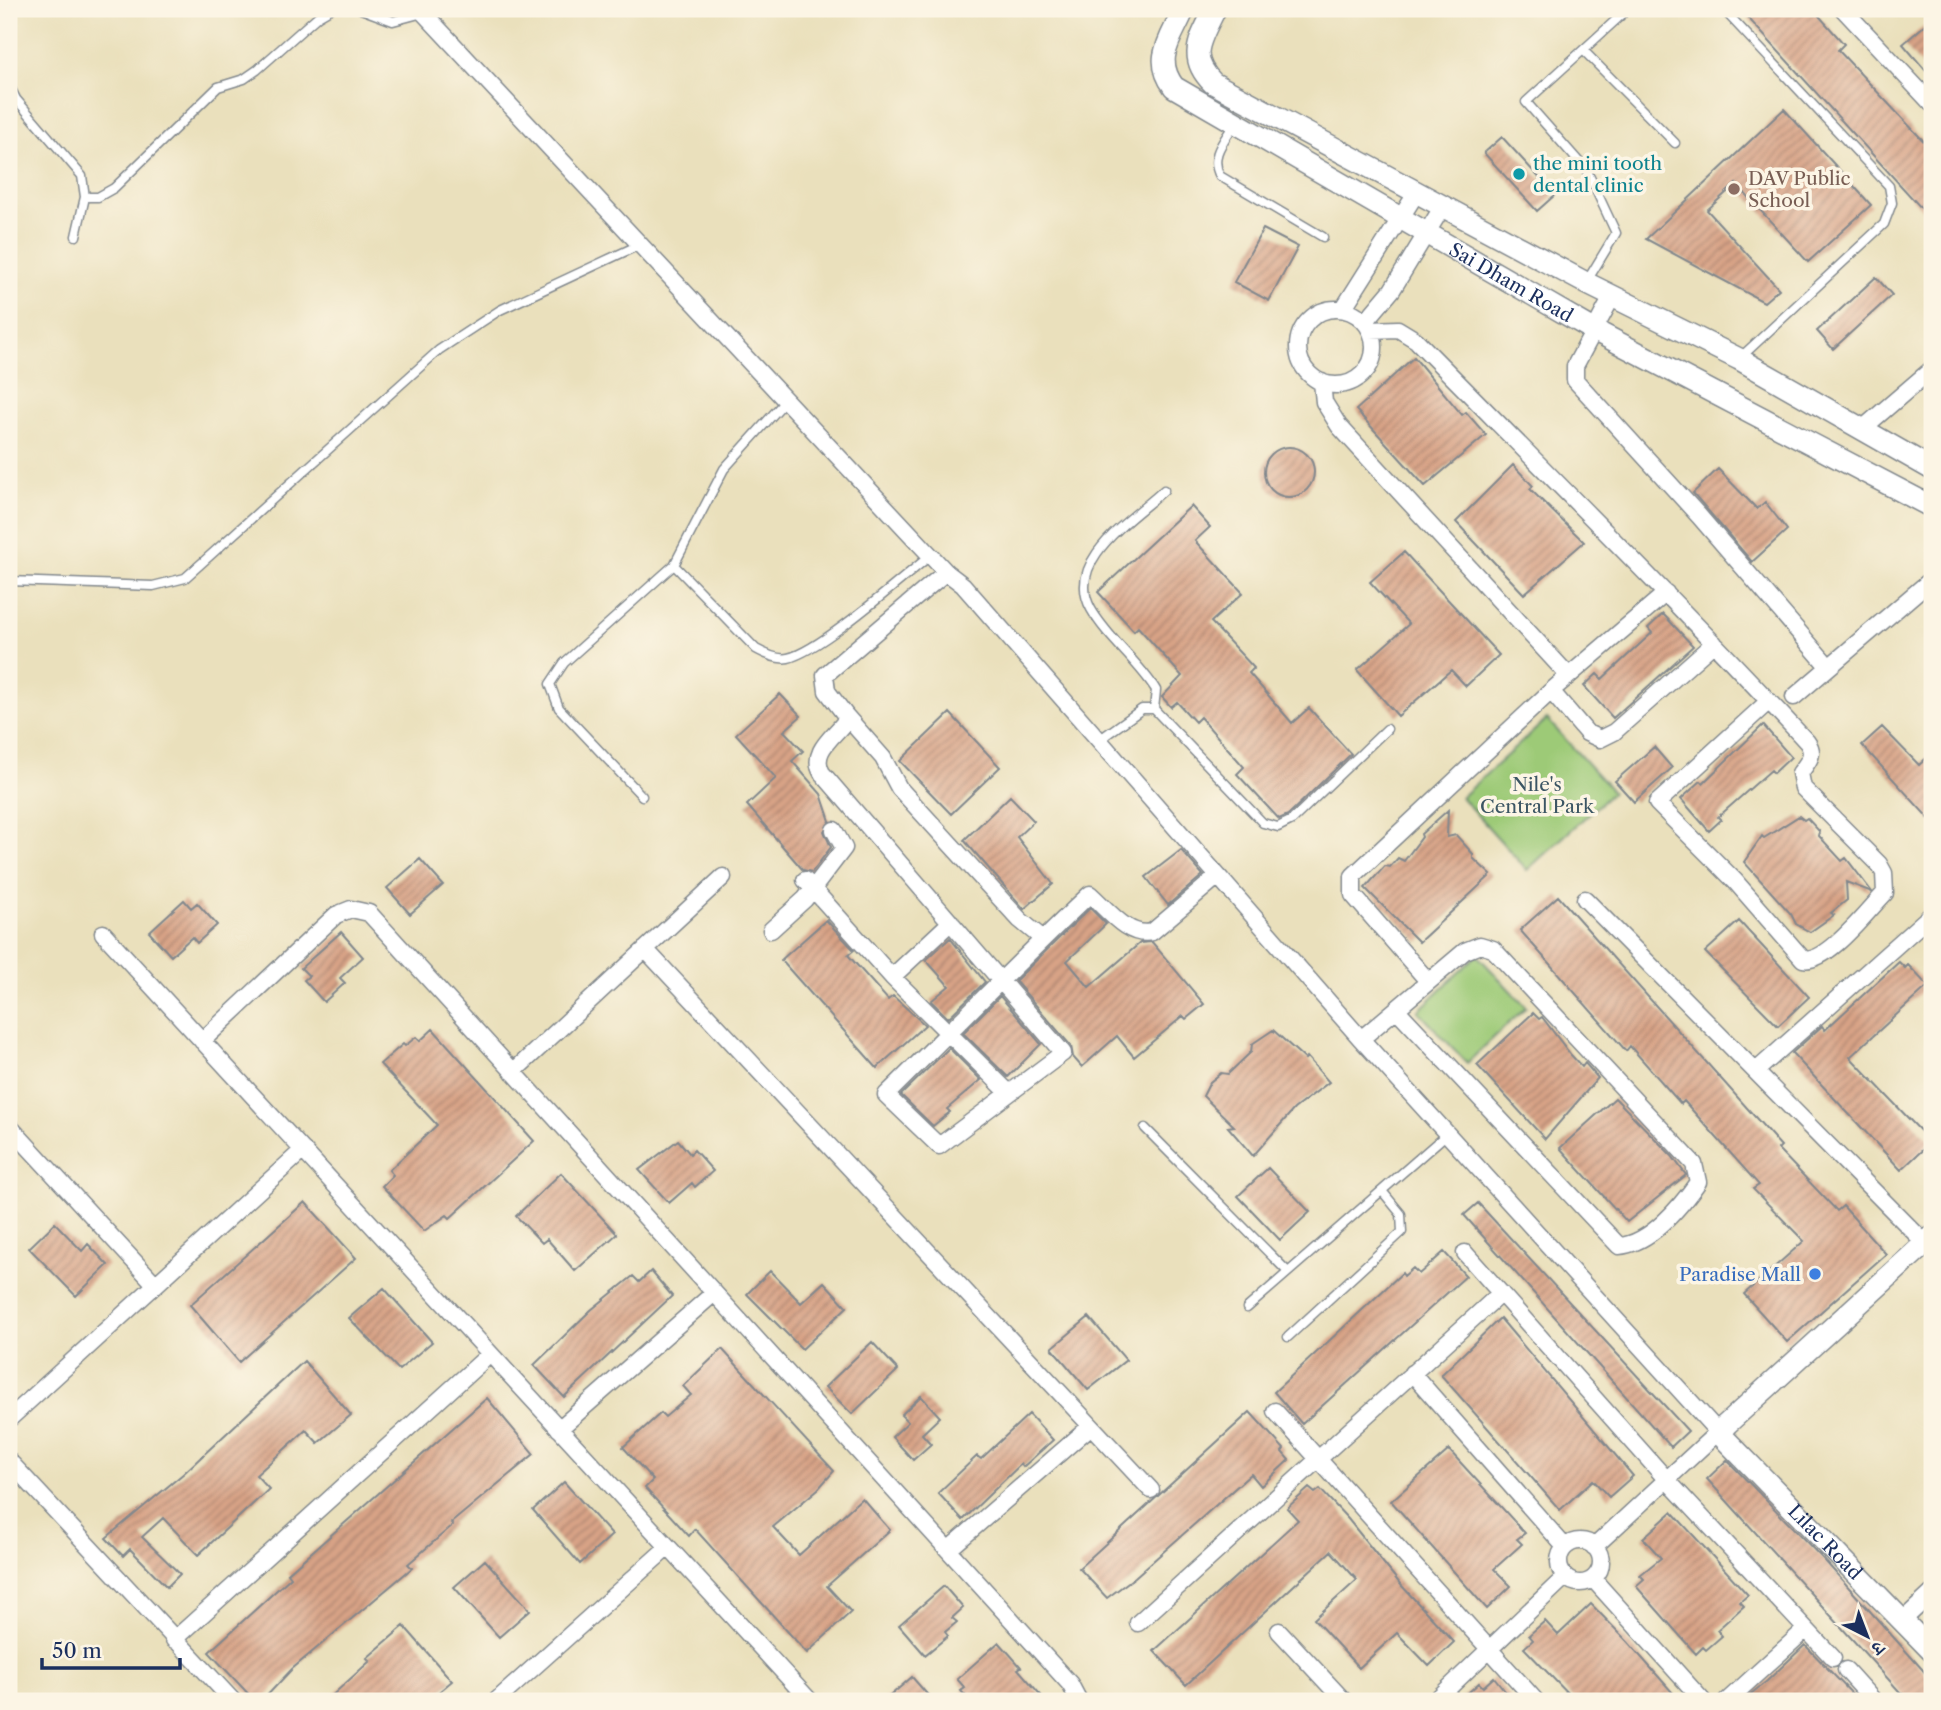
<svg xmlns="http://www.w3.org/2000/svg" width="1941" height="1710" viewBox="0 0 1941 1710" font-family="'Libre Caslon Text','Noto Serif Devanagari',serif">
<defs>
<pattern id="building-hatch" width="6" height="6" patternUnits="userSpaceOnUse" patternTransform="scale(1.75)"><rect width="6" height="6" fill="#d8a386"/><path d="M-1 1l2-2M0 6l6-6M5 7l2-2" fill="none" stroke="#ae8571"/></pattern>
</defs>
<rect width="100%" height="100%" fill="#fcf5e5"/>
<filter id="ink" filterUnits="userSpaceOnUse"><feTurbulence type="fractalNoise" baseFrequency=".0143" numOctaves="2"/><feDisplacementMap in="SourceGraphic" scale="14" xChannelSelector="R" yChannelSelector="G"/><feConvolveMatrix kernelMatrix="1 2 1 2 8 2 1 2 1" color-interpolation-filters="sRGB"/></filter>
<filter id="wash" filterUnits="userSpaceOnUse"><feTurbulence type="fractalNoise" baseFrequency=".00686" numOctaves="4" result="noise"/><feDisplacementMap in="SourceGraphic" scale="28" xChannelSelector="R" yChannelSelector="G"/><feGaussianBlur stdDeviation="1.57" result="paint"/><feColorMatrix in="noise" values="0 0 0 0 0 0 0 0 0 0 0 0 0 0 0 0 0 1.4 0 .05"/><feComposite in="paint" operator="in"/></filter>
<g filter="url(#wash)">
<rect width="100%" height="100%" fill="#eae0bc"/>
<!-- green -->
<path fill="#9dca77" stroke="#5c7c6a" stroke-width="2" d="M1547 719 1613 792 1527 870 1461 797Z
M1477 955 1526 1007 1467 1063 1418 1011Z"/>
<g id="blocks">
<!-- building -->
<path fill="url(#building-hatch)" d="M1740 9H1813L1844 44 1838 50 1932 150V220Z
M1932 19V78L1903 44Z
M1784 109 1871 205 1808 262 1736 184 1707 210 1779 289 1764 302 1646 239Z
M1502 137 1555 195 1537 211 1484 153Z
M1263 229 1298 247 1269 301 1234 282Z
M1876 277 1892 295 1833 349 1817 331Z
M1414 357 1462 415 1466 412 1486 435 1425 486 1356 410Z
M1264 472a25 25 0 1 1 50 0a25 25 0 1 1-50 0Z
M1513 465 1533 486 1530 489 1584 542 1524 594 1456 522Z
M1718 469 1757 509 1765 502 1787 530 1752 562 1693 493Z
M1191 506 1210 527 1195 541 1243 593 1211 622 1254 668 1249 673 1292 723 1309 708 1351 754 1288 815 1279 819 1237 774 1244 767 1200 717 1195 722 1177 702 1171 707 1162 697 1182 676 1138 627 1134 631 1098 592Z
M1404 552 1499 655 1466 686 1451 670 1398 716 1357 670 1409 624 1370 582Z
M1663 614 1693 646 1613 718 1584 686 1597 674 1602 679 1652 633 1648 628Z
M780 694 801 716 784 731 803 751 792 761 821 794 830 821 824 831 831 847 812 872 803 870 747 805 776 778 736 734Z
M950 713 1000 767 951 814 900 761Z
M1763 725 1791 757 1774 773 1771 770 1718 817 1721 820 1709 831 1681 799 1701 781 1703 783Z
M1882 727 1919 765 1932 753V822L1862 745Z
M1654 747 1672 768 1634 802 1615 781Z
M1010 796 1034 821 1017 837 1053 884 1024 909 964 840Z
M1448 810 1447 837 1456 835 1473 854V858L1491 875 1419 942 1365 888 1385 866 1390 867 1398 858 1404 861 1422 837 1421 834Z
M1799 816 1804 820 1807 818 1820 832 1819 836 1842 861 1846 858 1872 892 1846 882 1847 900 1831 913 1834 915 1810 932 1796 924 1791 914 1744 862 1762 836 1764 838Z
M1181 850 1203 875 1168 905 1146 877Z
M420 859 443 885 410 914 387 888Z
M1558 896 1781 1146 1778 1149 1837 1211 1843 1206 1886 1254 1787 1342 1744 1294 1804 1241 1753 1189 1759 1185 1684 1101 1681 1104 1630 1046 1626 1051 1520 930Z
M184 900 191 908 197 903 217 925 197 943 192 937 171 956 149 932Z
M1090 908 1106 924 1067 961 1089 987 1140 943 1152 942 1204 1004 1186 1019 1183 1016 1134 1057 1117 1036 1082 1067 1073 1057 1071 1046 1015 981Z
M826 920 854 950 848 955 888 1000 893 996 925 1025 877 1068 781 960Z
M1739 921 1809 997 1778 1026 1705 952Z
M341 932 363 957 340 978 345 983 324 1002 304 980 309 976 301 968Z
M950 938 985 982 948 1018 931 1001 949 986 926 960Z
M1899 962 1905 968 1908 965 1928 986 1850 1057 1931 1142 1901 1170 1792 1053 1822 1026 1825 1030Z
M1000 996 1041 1044 1008 1077 963 1033Z
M1533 1013 1539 1019 1542 1017 1571 1055 1582 1067 1585 1063 1598 1078 1545 1139 1477 1065Z
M433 1029 534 1141 450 1218 447 1215 424 1231 382 1186 393 1175 389 1170 437 1125 380 1064 403 1044 405 1046 416 1037 420 1041Z
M1273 1030 1305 1059 1307 1057 1329 1082 1294 1109 1253 1156 1228 1127 1234 1126 1203 1096 1210 1082 1221 1073 1228 1074 1251 1052 1252 1044Z
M949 1048 981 1080 947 1109 950 1112 933 1126 901 1095Z
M1615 1098 1672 1156 1686 1175 1627 1222 1560 1148Z
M678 1140 690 1154 694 1150 713 1171 695 1187 692 1183 669 1203 639 1170Z
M1268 1168 1310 1212 1280 1240 1238 1196Z
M561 1173 617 1234 575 1271 547 1239 542 1243 516 1216Z
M305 1202 356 1258 239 1362 190 1305Z
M1478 1203 1688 1431 1671 1447 1464 1215Z
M55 1223 82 1251 88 1244 108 1265 76 1296 29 1248Z
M1444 1252 1466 1276 1302 1424 1274 1392 1402 1273 1404 1276 1413 1268 1419 1274Z
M651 1271 672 1296 564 1397 534 1365 591 1310 633 1276 639 1282Z
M770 1271 801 1303 824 1282 847 1307 802 1349 747 1294Z
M384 1288 432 1342 399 1370 349 1318Z
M1089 1317 1126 1360 1088 1390 1052 1348Z
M1500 1318 1633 1476 1609 1497 1593 1480 1560 1510 1441 1375Z
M872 1342 898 1370 852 1414 825 1387Z
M722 1349 834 1471 818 1489 773 1527 799 1555 862 1498 890 1530 827 1586 851 1612 807 1653 695 1529 689 1536 645 1488 653 1480 623 1447 661 1413 665 1417 691 1395 683 1386Z
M304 1361 351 1415 318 1443 306 1430 256 1475 269 1489 198 1555 163 1518 142 1537 180 1574 167 1587 130 1549 123 1556 106 1538 184 1473Z
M921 1396 940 1417 922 1434 931 1444 913 1460 892 1437 908 1422 901 1415Z
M487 1398 534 1454 451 1523 453 1525 408 1564 412 1568 292 1669 262 1701H255L209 1652 291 1577 288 1573Z
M1250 1412 1284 1449 1282 1452 1289 1460 1261 1486 1251 1474 1135 1577 1107 1598 1079 1568Z
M1029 1414 1053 1440 1023 1467 1021 1464 963 1520 938 1493 977 1456 981 1459Z
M1449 1450 1525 1533 1517 1539 1522 1544 1494 1569 1511 1586 1487 1609 1391 1501Z
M1727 1460 1825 1561 1922 1669 1932 1681V1701H1910L1899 1691 1707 1479Z
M564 1482 612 1535 580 1564 533 1510Z
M1309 1488 1315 1493 1320 1489 1348 1519 1401 1585 1454 1642 1429 1666 1397 1633 1359 1668 1314 1619 1357 1580 1331 1551 1186 1685 1154 1651 1298 1520 1287 1508Z
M1672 1512 1748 1595 1740 1602 1744 1606 1717 1630 1722 1636 1706 1650 1703 1647 1696 1654 1636 1586 1644 1579 1640 1575 1661 1558 1643 1538Z
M485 1560 530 1610 499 1637 454 1587Z
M944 1586 963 1608 952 1618 957 1622 945 1632 948 1636 925 1655 899 1625Z
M1591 1604 1627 1641 1680 1701H1575L1524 1648 1533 1640 1529 1635 1545 1621 1558 1635Z
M404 1626 452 1681 428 1701H326L370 1661 367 1658Z
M999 1642 1021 1667 1018 1669 1046 1701H970L961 1691 965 1688 957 1679Z
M1805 1645 1859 1701H1742L1767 1681Z
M912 1677 933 1701H884Z
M1494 1677 1513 1701H1459L1479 1683 1483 1687Z"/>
</g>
</g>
<g filter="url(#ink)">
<use href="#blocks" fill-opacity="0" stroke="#82888d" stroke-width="2"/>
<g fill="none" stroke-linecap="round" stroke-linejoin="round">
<defs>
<path id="lane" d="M361 9 393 21 423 13
M1723 9 1889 186 1892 203 1884 224 1741 357
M1583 50 1675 143
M9 85 16 99 82 176 85 197 76 236
M1235 123C1224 141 1209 156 1220 176L1323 237
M85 197H98L114 188 218 87 244 79 257 70 318 16 330 9
M1587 281 1616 233 1587 171 1526 102 1628 9
M674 565 724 469 787 399
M9 581 153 586 185 578 439 350 500 310 639 245
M1154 709 1156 690C1138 661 1108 639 1091 609 1064 560 1133 519 1164 490
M1099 740 1142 709H1154L1263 823 1278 827 1292 820 1387 729
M642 796 559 708 550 684 564 663 674 565 756 649C765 654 778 660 788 658 820 651 901 579 931 555
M1145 1128 1287 1271
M1247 1308 1448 1133
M1288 1337 1402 1232 1401 1214 1382 1191"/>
<path id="street" d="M420 9 946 572 963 585 1361 1039 1718 1432 1594 1547
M1843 9 1932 104
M1612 297 1575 366V380L1699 516 1828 666
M1298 347a38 38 0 1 1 76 0a38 38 0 1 1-76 0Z
M1343 309 1417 192
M1365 322 1392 290 1443 206
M1370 330 1398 329 1416 340C1547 473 1680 605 1807 742 1816 754 1808 762 1800 773L1803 788 1879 864 1884 873 1885 893C1868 910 1826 965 1803 959L1735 881 1657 803 1769 701
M1322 382 1324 402 1339 426 1568 675
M1861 430 1932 369
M946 572 825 675 827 691 846 716 844 723C832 738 810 753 822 773L1063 1053 939 1146 886 1095C954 1028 1021 959 1090 894 1107 909 1128 938 1152 932L1218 876
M1551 691 1587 733 1600 739 1614 732 1714 643
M1794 697 1932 579
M846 716 883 758 899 788 1020 920 1043 939
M805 880 892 977 1009 1093
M1585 899 1925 1243
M771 930 805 899 844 848 834 830
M103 933 810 1701
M645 949 1151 1490
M892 977 951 922
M1428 981 1353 895V876L1551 691 1666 593
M1361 1039 1465 951 1480 945 1493 949 1694 1164 1698 1182C1681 1206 1650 1244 1619 1246L1398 1011
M202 1041 336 915 351 909 369 913 1070 1684 1079 1701
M1756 1071 1932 914
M513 1072 723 877
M9 1126 155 1284
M1465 1253 1667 1480 1833 1658
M1412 1373 1565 1547
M1275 1411 1536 1701
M9 1419 303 1150
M559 1429 714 1293
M9 1461 233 1701
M1559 1562a21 21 0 1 1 42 0a21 21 0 1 1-42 0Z
M948 1550 1091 1426
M1593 1579 1703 1701
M1903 1620 1932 1593
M1138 1623 1501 1293
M1279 1631 1344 1701
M174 1640 490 1354
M1846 1670 1874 1701
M496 1701 668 1547
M1435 1701 1565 1577
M1727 1701 1806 1629"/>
<g id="secondary">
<path id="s1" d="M1184 9C1172 38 1152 58 1174 87L1592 329 1932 507"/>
<path d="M1215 9C1201 39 1186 56 1213 83L1586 283 1739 359 1932 469"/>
<path id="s2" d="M1932 1237 1718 1432 1932 1651"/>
</g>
</defs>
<!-- lane casing -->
<use href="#lane" stroke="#82888d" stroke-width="11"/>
<!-- street casing -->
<use href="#street" stroke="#82888d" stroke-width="19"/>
<!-- secondary casing -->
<use href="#secondary" stroke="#82888d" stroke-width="24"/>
<!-- lane -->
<use href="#lane" stroke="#fff" stroke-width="8"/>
<!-- street -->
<use href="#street" stroke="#fff" stroke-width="16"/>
<!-- secondary -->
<use href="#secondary" stroke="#fff" stroke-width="21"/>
</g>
</g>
<!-- markers -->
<circle fill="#0f9aa8" stroke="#fcf5e5" stroke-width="2.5" cx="1519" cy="174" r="7"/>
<circle fill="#8d6e63" stroke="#fcf5e5" stroke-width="2.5" cx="1734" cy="189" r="7"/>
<circle fill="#3f7fe0" stroke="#fcf5e5" stroke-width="2.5" cx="1815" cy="1274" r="7"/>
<g text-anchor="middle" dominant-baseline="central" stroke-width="7" stroke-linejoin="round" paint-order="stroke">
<!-- culture labels -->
<g font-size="19" fill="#0d838f" stroke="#fcf5e5" text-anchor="start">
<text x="1533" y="163">the mini tooth<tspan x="1533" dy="22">dental clinic</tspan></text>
</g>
<!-- education labels -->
<g font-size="19" fill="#785e54" stroke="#fcf5e5" text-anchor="start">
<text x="1748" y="178">DAV Public<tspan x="1748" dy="22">School</tspan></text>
</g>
<!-- street labels -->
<g font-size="19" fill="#1b2f5e" stroke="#fcf5e5">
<text stroke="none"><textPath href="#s1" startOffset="474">Sai Dham Road</textPath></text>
<text stroke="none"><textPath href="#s2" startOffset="443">Lilac Road</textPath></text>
</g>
<!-- park labels -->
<g font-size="19" fill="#3c5664" stroke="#fcf5e5">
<text x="1537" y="784">Nile's<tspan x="1537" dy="22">Central Park</tspan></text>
</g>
<!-- shop labels -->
<g font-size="19" fill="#366cbe" stroke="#fcf5e5" text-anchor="end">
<text x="1801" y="1274">Paradise Mall</text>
</g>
</g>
<!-- margin -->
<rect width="1941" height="1710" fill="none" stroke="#fcf5e5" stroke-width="35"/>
<!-- north arrow -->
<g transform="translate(1867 1636) rotate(138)" stroke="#fcf5e5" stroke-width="5" paint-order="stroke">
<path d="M0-5L12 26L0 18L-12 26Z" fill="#1b2f5e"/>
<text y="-10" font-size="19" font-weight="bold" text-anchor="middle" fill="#1b2f5e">उ</text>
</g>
<!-- scale -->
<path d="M42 1658v10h138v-10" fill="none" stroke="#1b2f5e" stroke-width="3.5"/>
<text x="52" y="1658" font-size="21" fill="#1b2f5e" stroke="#fcf5e5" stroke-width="5" paint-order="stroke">50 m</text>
</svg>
